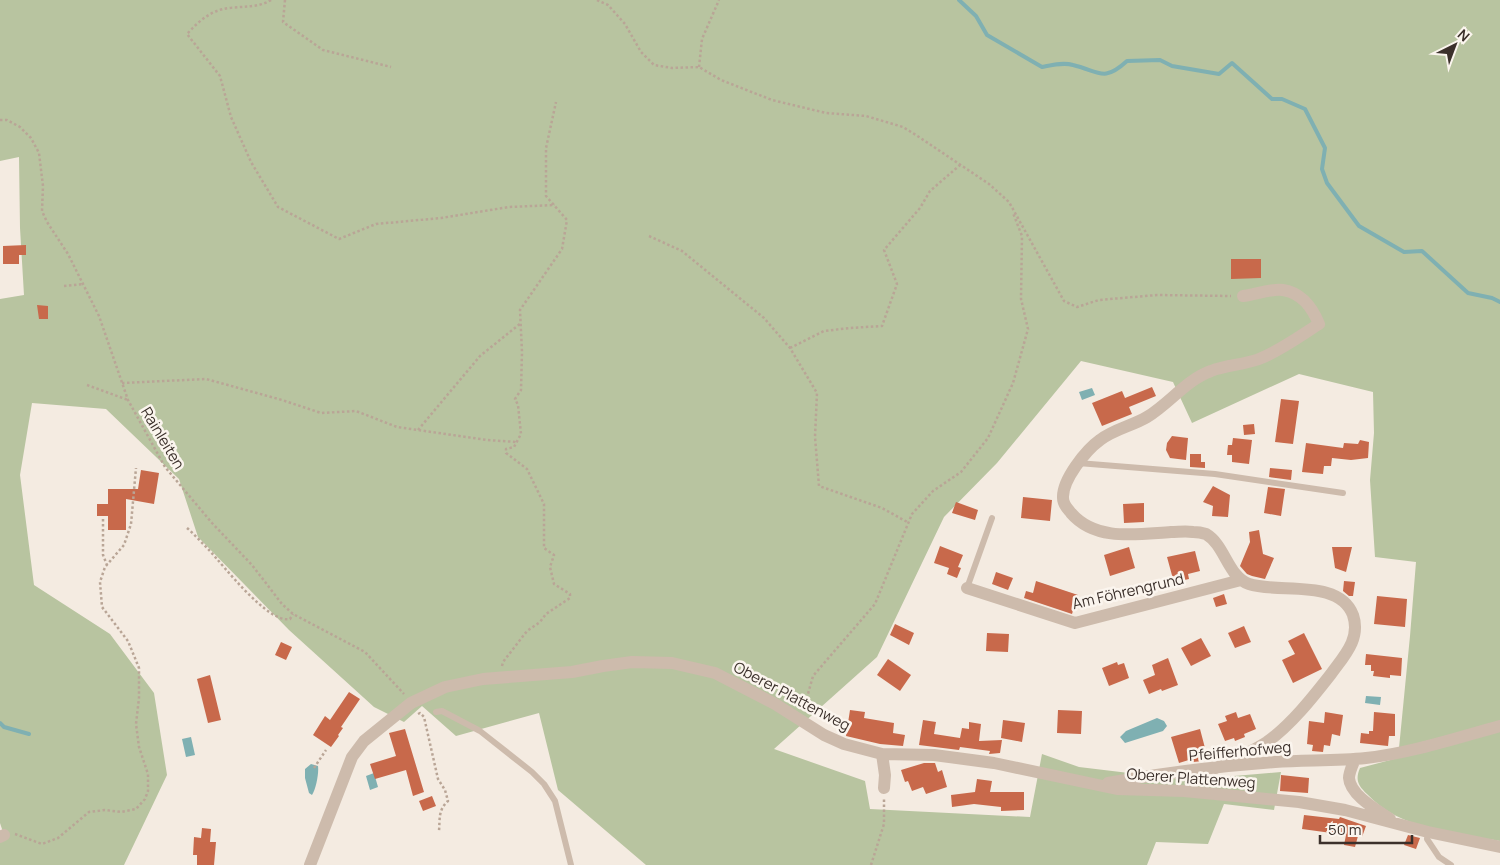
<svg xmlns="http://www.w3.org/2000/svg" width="1500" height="865" viewBox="0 0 1500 865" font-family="Manrope,sans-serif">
<rect width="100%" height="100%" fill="#f4ebe1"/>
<!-- green -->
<path fill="#b8c4a0" d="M0 0H1500V722L1399 748 1410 636 1416 562 1375 557 1370 480 1374 433 1373 392 1299 374 1192 423 1173 382 1081 361 997 463 944 517 877 657 774 749 865 781 870 809 1030 817 1042 754 1079 767 1187 780 1281 772 1274 810 1224 804 1208 844 1156 842 1147 865H646L558 790 539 713 456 736 422 706 404 722 374 707 289 630 198 537 179 479 106 409 32 403 20 475 34 585 110 634 154 693 167 775 124 865H0V837L4 835 0 823V299L24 295 20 228 19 157 0 161Z
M1500 731V841C1455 833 1400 830 1367 794 1358 785 1355 780 1360 768Z"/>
<!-- water -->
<path fill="#7fb0b2" d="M1092 388 1095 395 1082 400 1079 392Z
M1366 696 1381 697 1380 705 1365 703Z
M1157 718 1164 721 1167 726 1163 731 1125 743 1120 737 1126 731Z
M191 737 195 755 186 757 182 739Z
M311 764 318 766C319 773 316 789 312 795L309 793 305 778V769Z
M374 773 378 787 370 790 366 776Z"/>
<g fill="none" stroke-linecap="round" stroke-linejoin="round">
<!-- stream -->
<path stroke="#7fb0b2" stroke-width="4" d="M959 0 976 16 987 35 1042 67C1052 65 1063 62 1073 65 1099 71 1103 83 1127 61L1160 60 1172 66 1219 74 1232 63 1272 99H1282L1305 109 1325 148 1322 169 1327 183 1359 226 1404 252 1422 251 1468 293 1492 298 1500 302
M0 723 4 727 29 734"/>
</g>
<!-- building -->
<path fill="#c8694b" d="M26 245V255H19V264H3V246Z
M1231 259H1261V278L1231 279Z
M37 305 48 306V319H39Z
M1152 387 1156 396 1129 407 1132 414 1102 426 1092 403 1122 391 1125 398Z
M1281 399 1299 401 1293 444 1275 442Z
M1254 424 1255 434 1244 435 1243 425Z
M1172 436 1188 438 1186 460 1170 458 1166 450 1167 443Z
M1233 438 1252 440 1249 464 1232 462V455H1227L1228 445H1232Z
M1360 440 1369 442 1368 458 1351 460 1332 458 1331 466H1324L1323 474 1302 472 1306 443 1343 448 1344 443 1358 444Z
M1190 454H1201V462H1205V468L1190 467Z
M1270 468 1292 470 1291 480 1269 477Z
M141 470 159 473 154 504 126 499V530H108V516H97V504H108V489H138Z
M1213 486 1230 495 1228 517 1212 516 1213 506 1203 502Z
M1268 487 1285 489 1281 516 1264 513Z
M1023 497 1052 500 1050 521 1021 518Z
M956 502 978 510 975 520 952 513Z
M1144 503V522L1124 523 1123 504Z
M1259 530 1263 554 1274 558 1265 579 1252 576 1247 574 1240 566 1250 542 1249 532Z
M940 546 963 555 958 567 961 568 957 578 947 574 949 568 934 563Z
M1129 547 1135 568 1110 576 1104 555Z
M1332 547H1352L1346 572 1335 568Z
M1195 551 1200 571 1188 574 1189 579 1180 581 1179 578 1173 579 1167 557Z
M996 572 1013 578 1008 590 992 584Z
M1036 581 1078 595 1072 614 1024 598 1026 591 1033 593Z
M1344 581 1355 582 1353 596H1349L1343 591Z
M1224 594 1227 604 1216 607 1213 598Z
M1377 596 1407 599 1405 627 1374 624Z
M895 624 914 633 909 645 890 635Z
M1244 626 1251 642 1235 648 1228 633Z
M987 633 1009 634 1008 652 986 651Z
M1304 633 1322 669 1293 683 1282 660 1295 654 1288 641Z
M1201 638 1211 656 1191 666 1181 648Z
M281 642 292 647 286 660 275 655Z
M1366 654 1402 658 1401 676 1390 675V678L1373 676 1374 671H1371V665H1365Z
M1168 658 1178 685 1162 691 1161 689 1149 694 1143 680 1155 675 1152 665Z
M888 659 911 675 900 691 877 675Z
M1117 662 1118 665 1124 663 1129 678 1109 686 1102 668Z
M210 675 221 720 208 723 197 679Z
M349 692 360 699 341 727 343 728 338 735 339 736 331 747 313 735 325 716 330 720Z
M850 710 865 712 864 718 894 723 893 733 905 735 903 746 880 744 846 736Z
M1058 710 1082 711 1081 734 1057 733Z
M1236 712 1238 718 1250 714 1256 729 1244 734 1245 737 1235 741 1234 738 1225 741 1218 724 1227 721 1225 716Z
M1325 712 1343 715 1340 736 1332 734 1330 746 1324 745 1323 752 1312 751 1313 745 1307 744 1309 721 1324 723Z
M1374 712 1395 714V736H1389L1388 746 1360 743 1361 733 1369 734V731H1373Z
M923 720 936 722 934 734 960 738 962 728 969 729V722L981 724 979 741 1002 740 1000 753 989 754 990 751 960 747 959 750 919 745Z
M1003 720 1025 723 1022 742 1001 738Z
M405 729 424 792 413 796 406 770 375 779 370 764 396 756 389 733Z
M1200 729 1205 748 1199 750 1203 761 1193 762 1192 759 1179 763 1171 737Z
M924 763H935L938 772 942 770 947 787 926 794 923 787 912 791 908 781 905 782 901 770Z
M1281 775 1309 778 1308 793 1280 791Z
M977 779 992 781 990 792H1024V810L1001 811V807L974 804 952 807 951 795 975 792Z
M432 796 436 806 423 811 419 801Z
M1304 815 1339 819 1340 817 1366 826 1362 837 1358 836 1355 847 1344 845 1346 835 1302 829Z
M202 828 211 829 210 842H216L214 865H197V855H193L194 837 201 838Z
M1408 835 1420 838 1416 849 1404 845Z"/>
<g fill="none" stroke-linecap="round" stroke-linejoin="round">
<!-- path -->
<path stroke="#b9a596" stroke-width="2.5" stroke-dasharray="2.5 2.5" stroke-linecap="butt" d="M271 0C258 8 244 6 229 8 211 10 199 21 187 34L220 76 231 117 251 162 278 207 339 239 376 224 441 218 509 207 555 205
M285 0 283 22 323 50 391 67
M597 0 608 5 625 24 641 52 654 65 672 68 699 67 721 80 772 100 826 113 866 116 903 127 916 135 989 184 1009 202 1064 301 1077 307 1099 300 1157 295 1231 296
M699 67 702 39 719 0
M0 120H7L20 127 31 138 39 153 43 186 42 211 47 222 68 254 99 316 128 400 165 467 212 523 252 565 282 604 293 614 365 652 404 694
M649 236 682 251 764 318 790 348 817 393 815 437 819 486 882 508 909 523
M64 286 83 284
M790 348 824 331 850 328 882 326 897 284 884 250 920 208 930 191 960 165
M122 383 206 379 282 400 321 413 356 411 397 427 487 440 517 442
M87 385 128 400
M418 430 480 356 521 323
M103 519V555L107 565
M187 528C195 535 202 543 209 550 224 566 268 624 290 619L293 614
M502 666 503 662 527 631 540 622 546 614 570 598V594L554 584 550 567 554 555 544 548V504L527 469 506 453V449L514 447 521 434 518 405 515 399 521 390 522 352 520 310 562 249 567 220 546 196V148L556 102
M804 708 813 676 875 604 912 514 933 491 961 472 988 438 1013 383 1028 329 1021 299 1022 236 1013 213
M418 714 420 713 424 717 438 779 445 790 448 801C438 810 440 819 439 831
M314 768 326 750
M15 834 42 844 58 838 89 812 105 810 121 812 136 809 145 799 148 791V774L139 747 136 724 139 698V668L128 641 102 607 100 582 105 567 124 545 131 524 136 468
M871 865 884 824V799"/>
<!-- service -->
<path stroke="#cdbbac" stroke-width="6" d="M1078 463 1215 474 1343 493
M967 588 992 518
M436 712 442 711 480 731 532 772 544 784 555 801 571 865
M1428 832 1427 839 1439 857 1451 865"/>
<!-- minor -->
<path stroke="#cdbbac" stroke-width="12" d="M967 588 1075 623 1241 580
M882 754 885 775 884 788
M1355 759C1353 764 1349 772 1349 778 1350 795 1377 810 1390 819
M1216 768C1233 760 1252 752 1267 742 1291 725 1313 697 1331 674 1344 656 1361 639 1353 615 1339 578 1279 594 1249 584 1228 577 1225 545 1206 534 1203 533 1197 532 1193 532 1186 531 1178 532 1171 532 1138 534 1096 542 1071 513 1068 509 1063 505 1063 498 1062 480 1086 450 1100 440 1114 429 1132 426 1147 417 1170 403 1186 380 1211 371 1226 365 1243 365 1259 359 1280 351 1300 336 1319 324 1312 307 1302 293 1283 290 1273 288 1253 295 1243 296
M1108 783C1163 773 1219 766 1275 762 1305 760 1336 761 1366 758 1411 753 1456 738 1500 726
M0 837 4 835
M310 865 352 757 364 741 411 703 445 687 483 679 572 672 603 666 632 662 672 663 715 673 775 704 824 735 844 744 882 754 934 755 994 763 1117 789 1184 791 1299 802 1345 810 1428 832 1500 847"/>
</g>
<g text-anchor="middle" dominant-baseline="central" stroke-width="5" stroke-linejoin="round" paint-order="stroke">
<!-- street labels -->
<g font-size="15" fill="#3b302b" stroke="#fbf5ee">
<text transform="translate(163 438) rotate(59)">Rainleiten</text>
<text transform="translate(1128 591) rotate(-13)">Am Föhrengrund</text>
<text transform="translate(792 696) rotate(28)">Oberer Plattenweg</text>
<text transform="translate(1240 751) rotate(-5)">Pfeifferhofweg</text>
<text transform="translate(1191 778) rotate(4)">Oberer Plattenweg</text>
</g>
</g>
<!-- north arrow -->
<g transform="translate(1455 45) rotate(42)" stroke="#fbf5ee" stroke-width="4" paint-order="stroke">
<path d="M0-4L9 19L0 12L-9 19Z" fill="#3b302b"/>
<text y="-8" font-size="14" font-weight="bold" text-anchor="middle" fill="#3b302b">N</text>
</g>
<!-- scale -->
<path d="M1320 835v8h92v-8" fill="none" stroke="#3b302b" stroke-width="2.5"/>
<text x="1328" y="835" font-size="15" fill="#3b302b" stroke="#fbf5ee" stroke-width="4" paint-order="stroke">50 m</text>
</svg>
